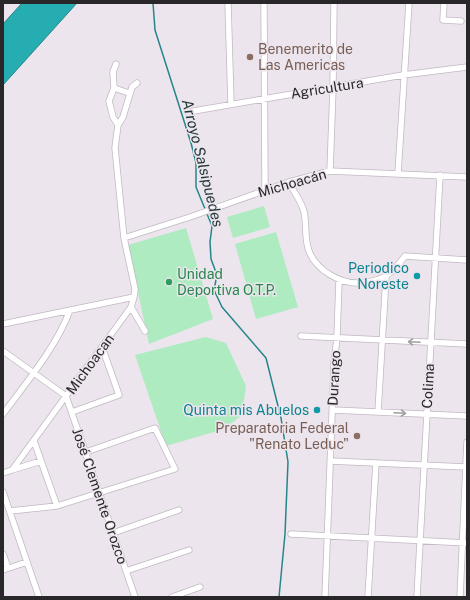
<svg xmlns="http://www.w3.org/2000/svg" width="470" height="600" viewBox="0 0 470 600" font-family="'Public Sans',sans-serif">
<rect width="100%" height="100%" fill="#ece5ed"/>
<!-- green -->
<path fill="#aeebc0" d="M264 206 270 227 233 238 227 217Z
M186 228 213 319 149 344 128 245Z
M276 232 298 307 256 319 235 244Z
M206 337 226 343 246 386 242 415 224 429 166 446 135 355Z"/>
<!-- water -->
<path fill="#25adb2" stroke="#26858a" d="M22 3H77L3 85V24Z"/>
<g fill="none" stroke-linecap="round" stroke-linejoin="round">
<!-- stream -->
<path stroke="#26858a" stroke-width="1.5" d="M153 3 155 30 191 143 196 163V187L212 226 210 242 211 259 217 275 214 290 222 307 266 358 281 418 288 462 285 534 279 597"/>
<defs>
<path id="street" d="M228 3 231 104
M264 3 265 190
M444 3 443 20 461 21
M116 64 113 72 114 88 109 101 113 117 118 125
M114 88 129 93
M188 112 403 75 467 67
M330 171 333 88 334 3
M398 173 409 3
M289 182C293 191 302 202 304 212 307 224 304 238 309 251 316 270 340 284 360 283 383 281 391 275 405 256L467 260
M124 238 190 217 289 182 330 171 467 177
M131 307 145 331
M3 324 134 297
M301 336 467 344
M3 351 66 396 135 597
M333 410 467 416
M72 412 119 395 102 347
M378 412 386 277
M3 414C26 383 57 346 70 310
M34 441 57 506
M330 461 466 467
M12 470 41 461
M3 473 12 470 131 307 134 297 135 289 124 238 115 148 118 125 123 117 132 87 137 83
M3 492 39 597
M10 511 57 506 175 469 155 428 86 452
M113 533 179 510
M291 534 467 543
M3 554 8 568
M3 570 27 562
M126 571 189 550
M172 597 200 587
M325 597 334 363 337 338 339 280
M368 597 376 463
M417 597 440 175
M460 597 467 442"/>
</defs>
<!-- street casing -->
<use href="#street" stroke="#c0b9c1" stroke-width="7"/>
<!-- street -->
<use href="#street" stroke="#fff" stroke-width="5.5"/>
</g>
<!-- one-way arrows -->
<defs><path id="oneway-shaft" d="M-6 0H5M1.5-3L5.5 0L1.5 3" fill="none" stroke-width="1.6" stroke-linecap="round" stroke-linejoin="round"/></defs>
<g stroke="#9f9ea0">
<use href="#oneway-shaft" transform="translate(414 342) rotate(-177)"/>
<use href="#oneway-shaft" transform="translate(400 413) rotate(3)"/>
</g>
<!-- markers -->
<g fill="#8d6e63" stroke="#ece5ed" stroke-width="1.5">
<circle cx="250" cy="57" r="4"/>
<circle cx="357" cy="436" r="4"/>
</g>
<g fill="#0f9aa8" stroke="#ece5ed" stroke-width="1.5">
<circle cx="417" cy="276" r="4"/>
<circle cx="317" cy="410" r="4"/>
</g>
<circle fill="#2e9e5b" stroke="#ece5ed" stroke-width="1.5" cx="169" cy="282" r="4"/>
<g text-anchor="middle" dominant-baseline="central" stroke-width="3" stroke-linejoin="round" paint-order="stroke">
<!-- education labels -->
<g font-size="14" fill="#785e54" stroke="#ece5ed" text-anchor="start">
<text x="258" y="49">Benemerito de<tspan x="258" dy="16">Las Americas</tspan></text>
<text x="349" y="428" text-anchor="end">Preparatoria Federal<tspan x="349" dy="16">"Renato Leduc"</tspan></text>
</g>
<!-- street labels -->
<g font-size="14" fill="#2a272b" stroke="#ece5ed">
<text transform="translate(327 88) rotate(-9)">Agricultura</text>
<text transform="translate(292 183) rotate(-16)">Michoacán</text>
<text transform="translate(90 364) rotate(-54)">Michoacan</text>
<text transform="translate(334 378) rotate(-87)">Durango</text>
<text transform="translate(428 386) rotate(-87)">Colima</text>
<text transform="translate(100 496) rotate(71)">José Clemente Orozco</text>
</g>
<!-- culture labels -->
<g font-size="14" fill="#0d838f" stroke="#ece5ed" text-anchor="end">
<text x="409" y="268">Periodico<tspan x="409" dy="16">Noreste</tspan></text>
<text x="309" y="410">Quinta mis Abuelos</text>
</g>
<!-- leisure labels -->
<g font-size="14" fill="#27864d" stroke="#ece5ed" text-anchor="start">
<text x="177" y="274">Unidad<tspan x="177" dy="16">Deportiva O.T.P.</tspan></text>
</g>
<!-- water labels -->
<g font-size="15" font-style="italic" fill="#1f3536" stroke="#ece5ed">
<text transform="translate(203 163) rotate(76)">Arroyo Salsipuedes</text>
</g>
</g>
<!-- border -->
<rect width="470" height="600" fill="none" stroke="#2a272b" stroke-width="8"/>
</svg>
